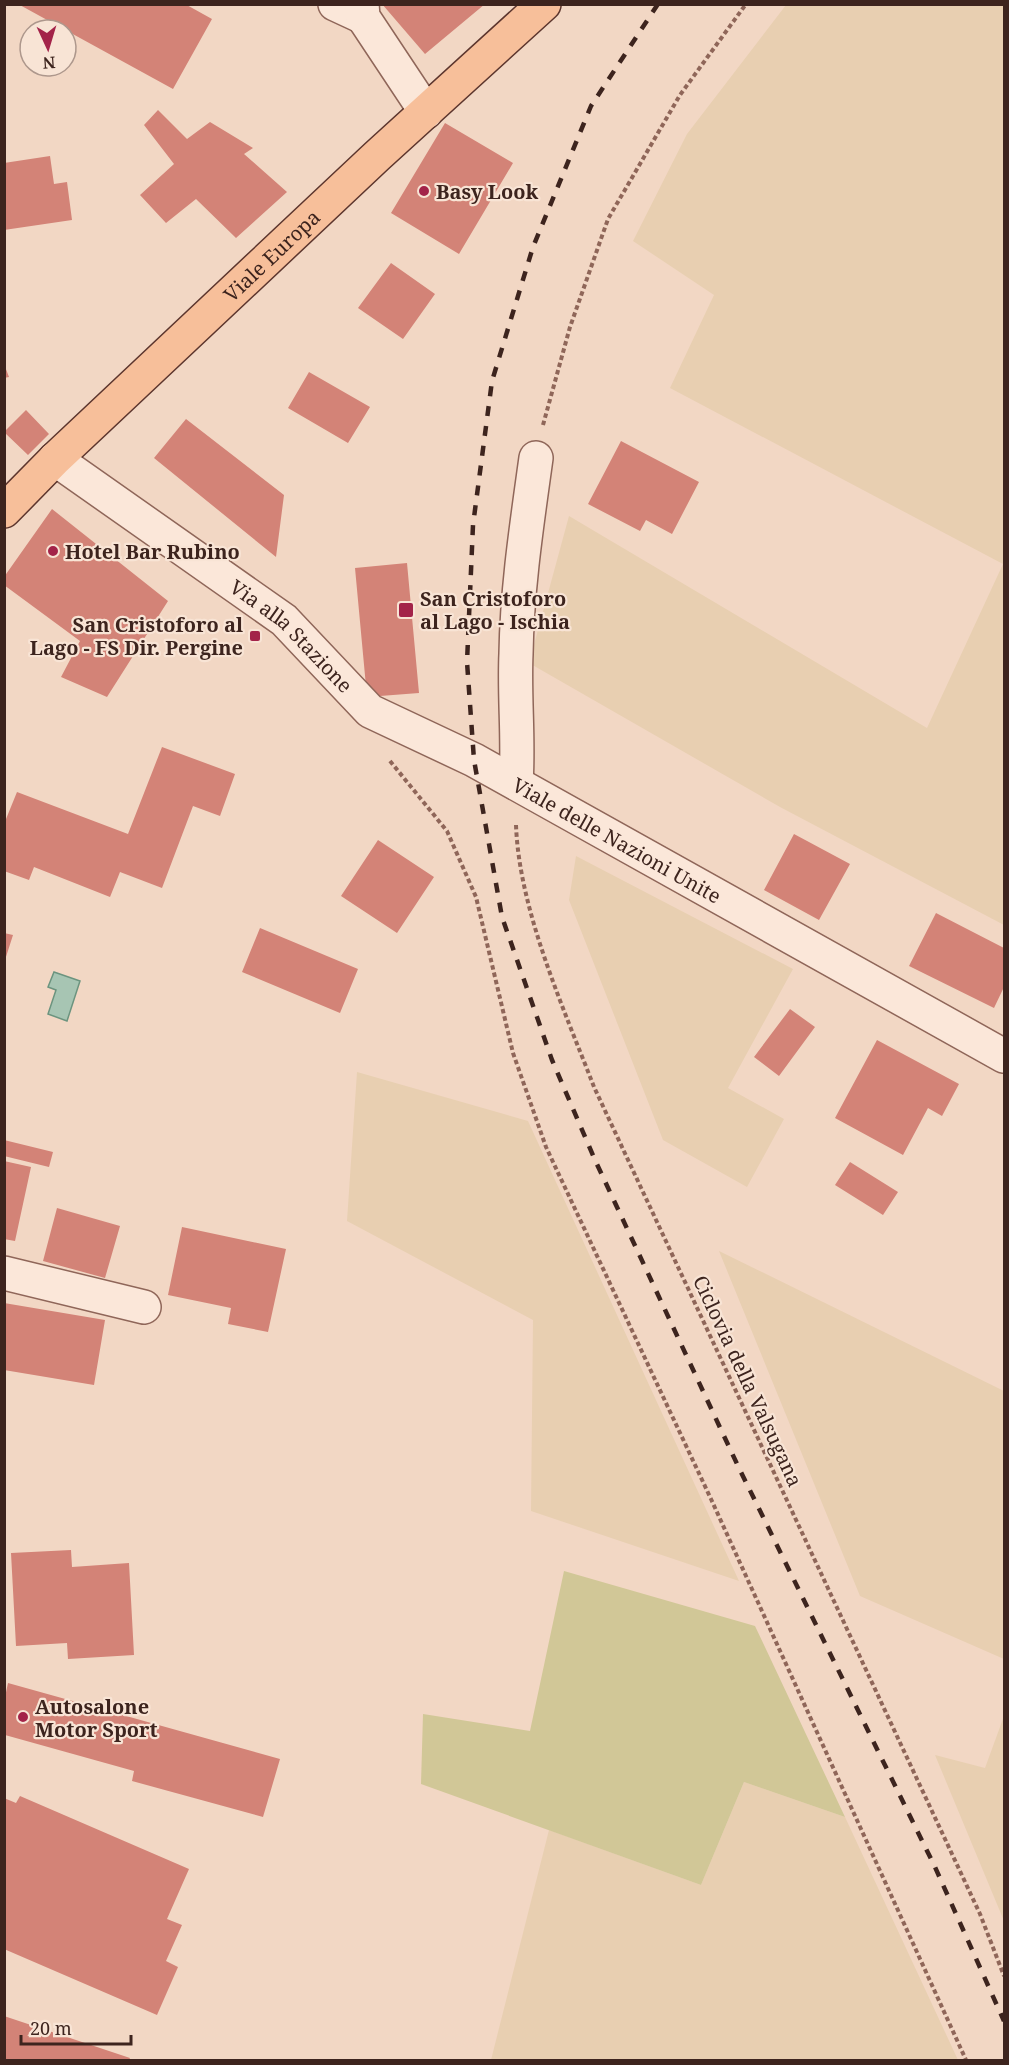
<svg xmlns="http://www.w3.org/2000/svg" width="1009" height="2065" viewBox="0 0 1009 2065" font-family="'Noto Serif',serif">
<rect width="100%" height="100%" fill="#f2d7c4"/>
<!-- farmland -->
<path fill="#e8cfb1" d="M786 5H1004V925L780 807 529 663 569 516 927 728 1003 564 670 388 714 295 633 241 687 134Z
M576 856 793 969 728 1088 784 1119 747 1187 663 1140 569 900Z
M357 1072 528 1121 739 1581 531 1511 533 1320 347 1221Z
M719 1251 1004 1391V1659L860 1596Z
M1004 1716V1921L935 1755 985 1768Z
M744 1782 845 1817 958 2060H491L549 1830 701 1885Z"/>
<!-- green -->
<path fill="#d1c797" d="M564 1571 755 1626 845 1817 744 1782 701 1885 421 1784 423 1714 530 1731Z"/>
<!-- water -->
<path fill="#a7c5b3" stroke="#6c947f" stroke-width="1.5" d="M54 972 80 981 67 1021 48 1014 56 990 48 987Z"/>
<!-- building -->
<path fill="#d38377" d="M18 4H185L212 19 173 89Z
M382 4H485L425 54Z
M158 110 187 139 210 122 253 148 244 154 287 192 236 238 196 199 166 223 140 195 174 164 144 125Z
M445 123 513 163 459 254 391 213Z
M50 156 54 184 67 182 72 220 4 230V163Z
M391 263 435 294 403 339 358 308Z
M4 364 9 377 4 378Z
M309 372 370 407 348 443 288 408Z
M26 410 49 434 28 455 4 432Z
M186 419 284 495 276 557 154 458Z
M621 441 699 482 672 534 646 520 640 531 588 504Z
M52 509 168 601 107 697 61 677 80 641 4 585V577Z
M407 563 419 693 367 697 355 568Z
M162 747 235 774 220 816 193 806 162 888 120 872 110 897 34 867 29 880 4 871V824L17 792 128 834Z
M794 834 850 864 819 920 764 890Z
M378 840 434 877 397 933 341 896Z
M936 913 1004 948V987L994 1008 909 966Z
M260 928 358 969 340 1013 242 972Z
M4 933 13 935 5 960H4Z
M790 1009 815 1027 779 1076 754 1057Z
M877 1040 959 1084 942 1116 928 1108 903 1155 835 1118Z
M4 1140 53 1152 49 1167 4 1156Z
M4 1161 31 1167 15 1241 4 1239Z
M850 1162 898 1192 883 1215 835 1185Z
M57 1208 120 1226 105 1278 43 1261Z
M182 1227 286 1249 268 1332 228 1324 231 1308 168 1295Z
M4 1303 105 1320 94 1385 4 1370Z
M71 1550 72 1567 129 1563 134 1655 68 1659 67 1643 16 1646 11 1553Z
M8 1683 280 1759 263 1817 132 1781 134 1771 5 1735V1697Z
M20 1796 189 1869 167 1919 182 1925 166 1961 178 1967 157 2015 4 1949V1798L16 1803Z
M4 2016 130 2058 129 2060H4Z"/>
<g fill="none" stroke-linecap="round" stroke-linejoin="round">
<defs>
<g id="minor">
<path d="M335 4 363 17"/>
<path d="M362 4 363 17 426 112"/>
<path id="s1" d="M55 459 284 620 370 711 474 760 1004 1056"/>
<path d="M516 783C519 740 514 697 516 654 517 588 527 523 536 458"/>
<path d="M4 1273 144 1307"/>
</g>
<g id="major">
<path id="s2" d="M4 511 55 459 377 156 544 4"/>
</g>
</defs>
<!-- minor casing -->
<use href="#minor" stroke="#8f6659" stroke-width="36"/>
<!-- major casing -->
<use href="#major" stroke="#5c352d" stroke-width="36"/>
<!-- path -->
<path stroke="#8f6659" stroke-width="4" stroke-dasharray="4.5 3" stroke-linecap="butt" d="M543 425 570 327 608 219 680 95 746 4
M390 761 447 831 476 897 513 1053 546 1147 711 1499 966 2060
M516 825C519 910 564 1009 594 1087L980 1914 1004 1976"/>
<!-- minor -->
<use href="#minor" stroke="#fbe7d9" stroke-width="33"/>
<!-- major -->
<use href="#major" stroke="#f7bf9a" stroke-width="33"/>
<!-- rail -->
<path stroke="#3d241e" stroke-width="4.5" stroke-dasharray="10 10" stroke-linecap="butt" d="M658 4 591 106 533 247 492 381 473 525 467 662 474 760 502 917 552 1060 595 1160 738 1466 935 1867 1004 2021"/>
</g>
<!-- markers -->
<g fill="#a32349" stroke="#f8e4d5" stroke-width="2">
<circle cx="424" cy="191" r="6"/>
<circle cx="53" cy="551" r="6"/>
<rect x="398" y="602" width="16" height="16" rx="3"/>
<rect x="249" y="630" width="12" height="12" rx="3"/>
<circle cx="23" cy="1717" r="6"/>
</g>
<g text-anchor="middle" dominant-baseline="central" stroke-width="4.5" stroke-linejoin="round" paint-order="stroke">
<!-- poi labels -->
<g font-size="20" font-weight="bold" fill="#3d241e" stroke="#f8e4d5" text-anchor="start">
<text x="436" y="191">Basy Look</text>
<text x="65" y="551">Hotel Bar Rubino</text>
<text x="420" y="598">San Cristoforo<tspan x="420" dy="23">al Lago - Ischia</tspan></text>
<text x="243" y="624" text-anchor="end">San Cristoforo al<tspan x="243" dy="23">Lago - FS Dir. Pergine</tspan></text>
<text x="35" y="1706">Autosalone<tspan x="35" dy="23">Motor Sport</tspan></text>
</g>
<!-- street labels -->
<g font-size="20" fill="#3d241e" stroke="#f8e4d5">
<text stroke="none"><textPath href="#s2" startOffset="370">Viale Europa</textPath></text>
<text stroke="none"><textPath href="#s1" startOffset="296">Via alla Stazione</textPath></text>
<text stroke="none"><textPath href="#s1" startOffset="684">Viale delle Nazioni Unite</textPath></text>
<text transform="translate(748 1381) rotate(65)">Ciclovia della Valsugana</text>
</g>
</g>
<!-- border -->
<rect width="1009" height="2065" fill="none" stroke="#3d241e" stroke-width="12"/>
<!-- north arrow -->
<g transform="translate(48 48) rotate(176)"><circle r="28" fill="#f8e4d5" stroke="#ad978c" stroke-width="1.5"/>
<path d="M0-4.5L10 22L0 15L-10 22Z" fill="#a32349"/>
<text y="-9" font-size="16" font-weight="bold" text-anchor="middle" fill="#3d241e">N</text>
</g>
<!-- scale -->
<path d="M21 2035v9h110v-9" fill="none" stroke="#3d241e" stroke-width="3"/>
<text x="30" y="2035" font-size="18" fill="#3d241e" stroke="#f8e4d5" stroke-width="4.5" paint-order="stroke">20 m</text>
</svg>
